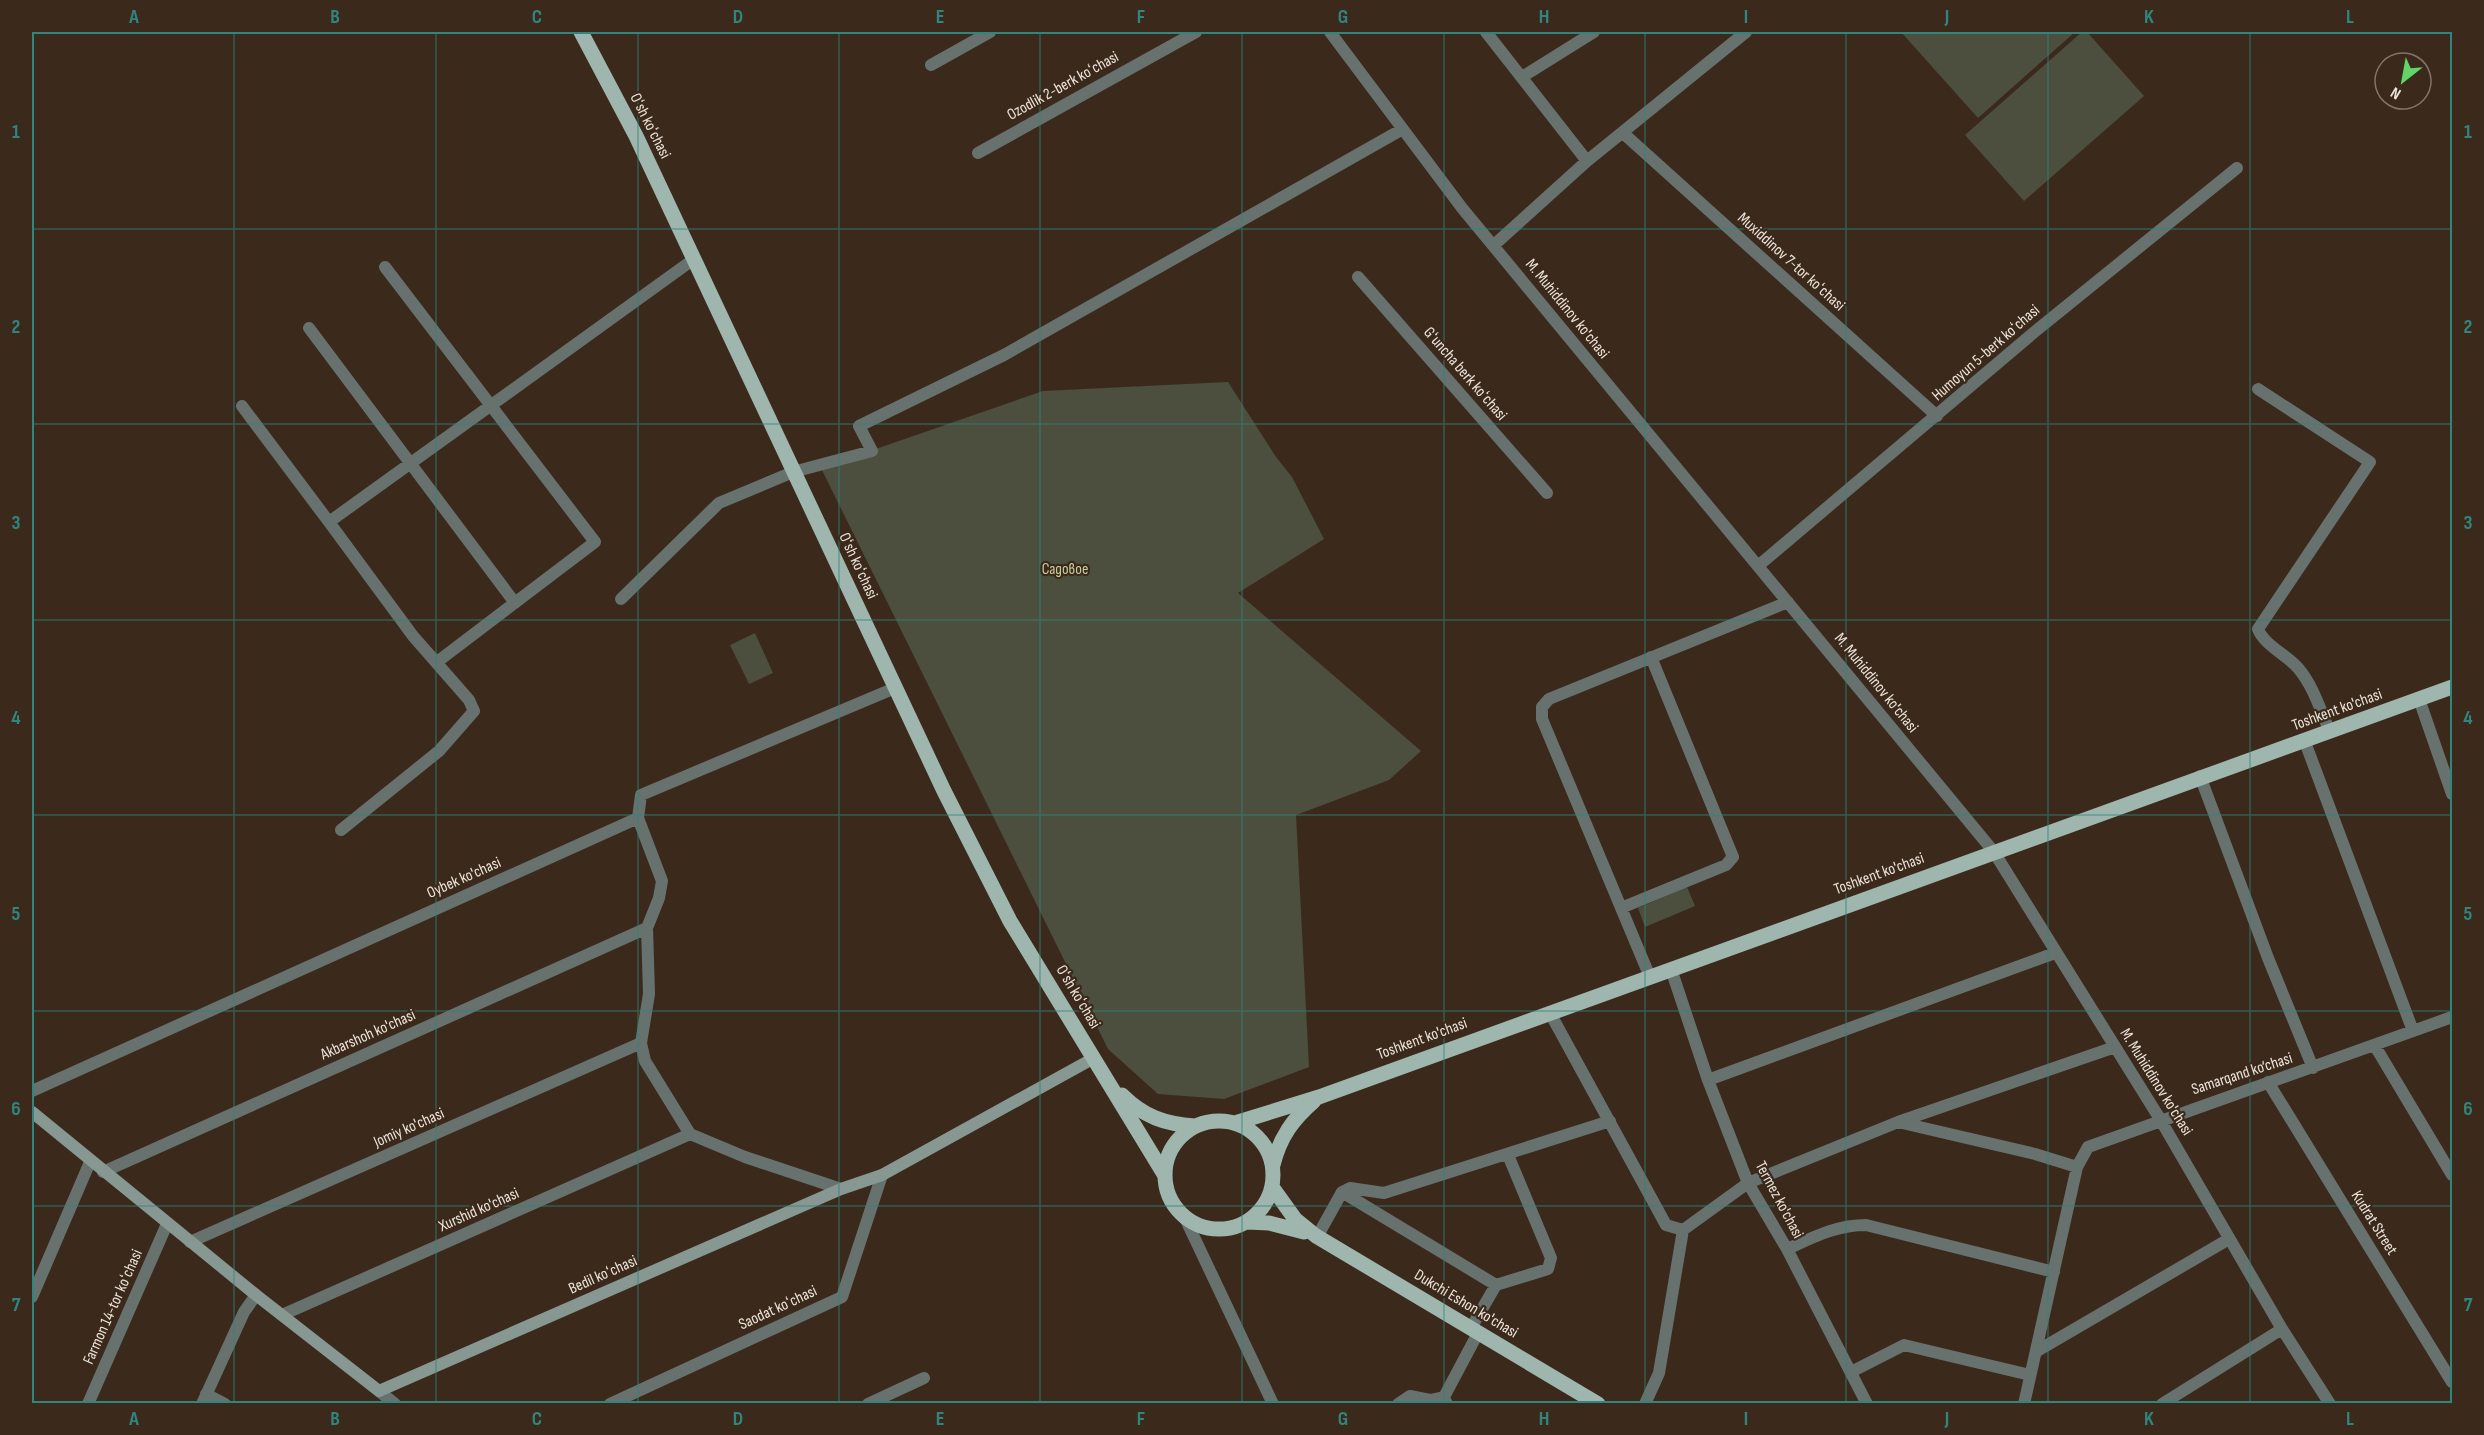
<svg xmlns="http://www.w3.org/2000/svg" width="2484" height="1435" viewBox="0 0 2484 1435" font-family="'Sofia Sans Condensed',sans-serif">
<rect width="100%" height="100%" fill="#3b2a1c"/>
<!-- green -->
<path fill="#4c4f3e" d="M1901 32H2075L1978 118Z
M2082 32H2087L2144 96 2024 201 1965 135Z
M1228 382 1276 457 1292 477 1324 539 1238 593 1421 751 1389 780 1296 815 1309 1067 1224 1099 1158 1094 1108 1049 821 468 1043 391Z
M755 633 773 673 749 684 730 645Z
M1687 887 1695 906 1645 927 1638 908Z"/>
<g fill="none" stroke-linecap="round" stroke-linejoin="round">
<!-- street -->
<path stroke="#67726e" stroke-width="12" d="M1330 32 1462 208 1994 852 2160 1119 2282 1329 2330 1404
M1486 32 1587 161
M931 65 990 32
M1522 77 1594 32
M1623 133 1937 416
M978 153 1196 32
M1494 245 1587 161 1746 32
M385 267 595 542 437 662
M1358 277 1547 493
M309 328 515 603
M2258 389 2370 462 2258 629C2264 645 2287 655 2298 668 2313 685 2321 712 2330 732
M242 406 329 522
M1758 566 2032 334 2237 168
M621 599 719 503 793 472 872 451 859 426 1004 355 1401 130
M2419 699 2452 794
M2305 742 2413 1031
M2200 776 2268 958 2313 1068
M638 818 662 881 659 898 647 928 649 994 641 1043 645 1061 690 1134 745 1157 841 1189
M341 830 439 751 474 711 469 700 413 636 329 522 694 259
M1621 908 1726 865 1733 857 1651 657
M1671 969 1708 1080 1748 1183 1787 1249 1867 1404
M1650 977 1542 719V707L1549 699 1788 602
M1550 1013 1666 1225 1683 1230 1748 1183 1898 1122 2115 1047
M2375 1046 2452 1175
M1708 1080 2055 953
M2268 1082 2452 1382
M32 1091 638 818 641 795 895 688
M1898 1122 2035 1154 2077 1167
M103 1172 647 928
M1342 1192 1496 1285
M1185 1218 1273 1404
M1317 1237 1342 1192 1350 1188 1384 1193 1610 1121
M190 1242 641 1043
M1787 1249C1814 1237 1836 1225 1866 1225L2054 1272
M32 1297 90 1162
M282 1315 690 1134
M1471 1328 1496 1285 1548 1269 1551 1258 1508 1155
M2037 1351 2229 1239
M1851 1372 1904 1345 2030 1375
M379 1391 395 1404
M206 1394 225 1404
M88 1404 167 1224
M202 1404 244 1312 256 1295
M610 1404 842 1297 882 1175
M868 1404 924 1378
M1398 1404 1410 1396 1430 1400 1444 1397
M1447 1404 1444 1397 1478 1333
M1645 1404 1659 1373 1683 1230
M2024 1404 2077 1167 2088 1147 2452 1017
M2162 1404 2282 1329"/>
<!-- secondary -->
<path stroke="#869891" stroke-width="12" d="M32 1112 256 1295 379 1391 841 1189 882 1175 1094 1058"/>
<!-- primary -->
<path stroke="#9eb6ad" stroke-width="15" d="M581 32 636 136 944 791 1010 921 1164 1174
M1122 1095C1144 1117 1165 1124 1195 1126
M1165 1175a54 54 0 1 1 108 0a54 54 0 1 1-108 0Z
M1235 1123 1319 1097 2452 687
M1273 1165C1280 1137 1293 1119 1314 1101
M1272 1187 1295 1219 1316 1236 1598 1404
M1248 1222 1269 1223 1304 1232"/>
</g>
<!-- grid -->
<path fill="none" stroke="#30867e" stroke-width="1.5" stroke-opacity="0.55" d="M234 32V1404M436 32V1404M638 32V1404M839 32V1404M1040 32V1404M1242 32V1404M1444 32V1404M1645 32V1404M1846 32V1404M2048 32V1404M2250 32V1404M32 229H2452M32 424H2452M32 620H2452M32 815H2452M32 1011H2452M32 1206H2452"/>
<g text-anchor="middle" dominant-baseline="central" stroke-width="4.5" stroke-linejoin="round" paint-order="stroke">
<!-- street labels -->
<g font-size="16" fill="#ede3d9" stroke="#3b2a1c">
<text transform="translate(1063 86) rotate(-29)">Ozodlik 2-berk koʻchasi</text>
<text transform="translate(650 126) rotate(63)">Oʻsh koʻchasi</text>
<text transform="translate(1791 262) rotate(42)">Muxiddinov 7-tor koʻchasi</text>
<text transform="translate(1567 309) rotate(51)">M. Muhiddinov ko'chasi</text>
<text transform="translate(1986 353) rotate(-41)">Humoyun 5-berk koʻchasi</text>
<text transform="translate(1465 374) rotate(49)">Gʻuncha berk koʻchasi</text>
<text transform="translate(858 566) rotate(65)">Oʻsh koʻchasi</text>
<text transform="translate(1876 683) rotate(51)">M. Muhiddinov ko'chasi</text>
<text transform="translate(2337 710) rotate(-20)">Toshkent ko'chasi</text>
<text transform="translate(1879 874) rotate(-20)">Toshkent ko'chasi</text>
<text transform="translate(464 878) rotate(-24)">Oybek ko'chasi</text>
<text transform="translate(1078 997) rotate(59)">Oʻsh koʻchasi</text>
<text transform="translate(368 1035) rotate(-24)">Akbarshoh ko'chasi</text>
<text transform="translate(1422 1039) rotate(-20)">Toshkent ko'chasi</text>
<text transform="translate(2242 1074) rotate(-18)">Samarqand ko‘chasi</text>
<text transform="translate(2156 1082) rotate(58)">M. Muhiddinov ko'chasi</text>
<text transform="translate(409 1128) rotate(-24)">Jomiy ko'chasi</text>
<text transform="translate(1779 1200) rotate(62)">Termez ko'chasi</text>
<text transform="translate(479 1210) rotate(-24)">Xurshid ko'chasi</text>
<text transform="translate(2374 1223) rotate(58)">Kudrat Street</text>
<text transform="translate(603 1275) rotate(-24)">Bedil koʻchasi</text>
<text transform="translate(1466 1304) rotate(31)">Dukchi Eshon ko'chasi</text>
<text transform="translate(113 1307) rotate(-66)">Farmon 14-tor koʻchasi</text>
<text transform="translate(778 1308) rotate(-25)">Saodat koʻchasi</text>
</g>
<!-- park labels -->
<g font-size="16" fill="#c5cf99" stroke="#3b2a1c">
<text x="1065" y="569">Садовое</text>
</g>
</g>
<!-- border -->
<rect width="2484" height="1435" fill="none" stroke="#3b2a1c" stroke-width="66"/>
<!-- north arrow -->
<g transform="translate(2403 81) rotate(211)"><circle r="28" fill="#3b2a1c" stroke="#827468" stroke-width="1.5"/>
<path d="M0-4.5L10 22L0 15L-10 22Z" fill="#63d469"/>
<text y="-9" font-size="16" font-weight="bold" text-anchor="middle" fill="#ede3d9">N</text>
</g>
<rect x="33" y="33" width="2418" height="1369" fill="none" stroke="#30867e" stroke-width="2"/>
<g font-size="20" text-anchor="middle" font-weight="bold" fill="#30867e">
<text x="134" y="23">A</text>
<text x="335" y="23">B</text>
<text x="537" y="23">C</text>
<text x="738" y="23">D</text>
<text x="940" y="23">E</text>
<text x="1141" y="23">F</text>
<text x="1343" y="23">G</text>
<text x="1544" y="23">H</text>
<text x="1746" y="23">I</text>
<text x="1947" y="23">J</text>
<text x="2149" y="23">K</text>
<text x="2350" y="23">L</text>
<text x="16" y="138">1</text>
<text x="2468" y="138">1</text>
<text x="16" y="333">2</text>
<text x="2468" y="333">2</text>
<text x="16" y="529">3</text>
<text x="2468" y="529">3</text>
<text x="16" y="724">4</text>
<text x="2468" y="724">4</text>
<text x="16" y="920">5</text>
<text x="2468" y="920">5</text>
<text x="16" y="1115">6</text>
<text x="2468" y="1115">6</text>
<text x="16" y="1311">7</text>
<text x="2468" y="1311">7</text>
<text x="134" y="1425">A</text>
<text x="335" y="1425">B</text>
<text x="537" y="1425">C</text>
<text x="738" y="1425">D</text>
<text x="940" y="1425">E</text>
<text x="1141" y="1425">F</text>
<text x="1343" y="1425">G</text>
<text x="1544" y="1425">H</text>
<text x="1746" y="1425">I</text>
<text x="1947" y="1425">J</text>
<text x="2149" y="1425">K</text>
<text x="2350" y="1425">L</text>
</g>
</svg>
